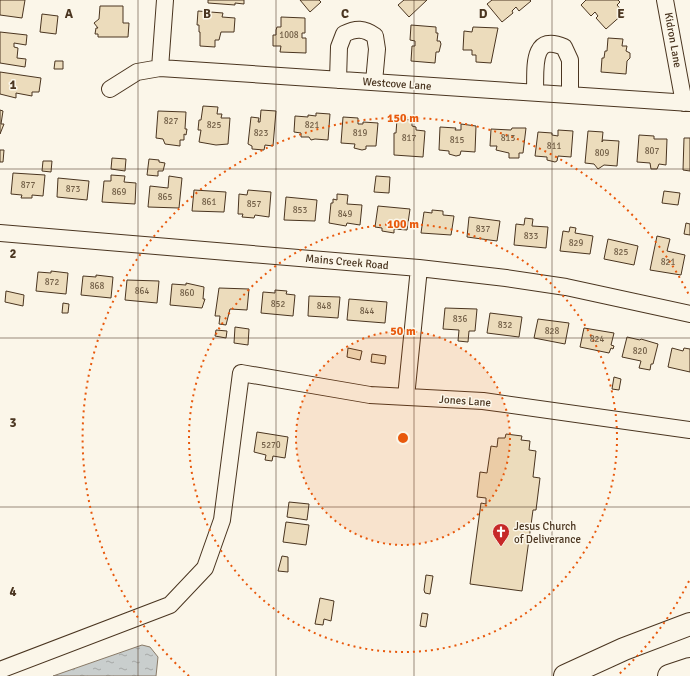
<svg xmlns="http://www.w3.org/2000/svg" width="690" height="676" viewBox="0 0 690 676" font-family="Signika,sans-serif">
<defs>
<pattern id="water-ripples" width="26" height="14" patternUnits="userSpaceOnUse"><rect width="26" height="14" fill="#c9cecd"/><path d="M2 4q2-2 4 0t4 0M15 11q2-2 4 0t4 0" fill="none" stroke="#a5a8a6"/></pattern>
</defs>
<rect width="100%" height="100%" fill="#fbf6e9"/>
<!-- water -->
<path fill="url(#water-ripples)" stroke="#887966" d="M142 645 150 647 158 657 156 676H53Z"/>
<!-- building -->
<path fill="#ecdcbc" stroke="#4a3520" d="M0 0H25L22 18 0 15Z
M208 0H244V4L235 3V5L208 3Z
M300 0H319L321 2 310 12Z
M404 0H427L409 17 398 5Z
M492 0H530L531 1 519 11 516 7 512 11 513 13 502 22 487 4Z
M586 0H618L620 2 617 5 624 13 606 29 596 18 598 16 595 12 591 16 581 5Z
M100 6H123V23H129L128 37H98V34H95L96 28H98L94 23 99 19Z
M198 11 223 13 222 17 235 18 234 32H221L219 40H215V47L200 46V32H199V25H197Z
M42 14 58 16 56 34 40 32Z
M281 17 305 18V33H302V38H306V53L280 52 281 46H273V35H276V30L277 27H281Z
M411 25 436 27V33H438L437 41H440L441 44 439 52H436L435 63 411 61 412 46H415V41L410 40Z
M473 27 498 28 491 63 476 62V55H472V50H463L464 31 472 32Z
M0 32 27 35 26 45 14 43V47L18 48 17 58 26 59 25 67 0 63Z
M608 38 623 39 622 46H627L626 51 630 53V58L627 61 626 74 601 72 602 58H604L605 51H607Z
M55 61H63V69H54Z
M0 72 41 78 39 92H32V96L16 93V98L0 94Z
M203 106 218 107 217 114H222L221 118H230L228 144 216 145 199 142 201 130H198L199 120H201Z
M0 110 3 111 1 124H4L0 134Z
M261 110 276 111 273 146 265 145 264 150 252 149V146L248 144 251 117 259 118 258 122H260Z
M158 111 186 112 185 129H187L186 135 184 134V140H180V146L165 144 163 139 156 138Z
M316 113 330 114 328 140 315 139 311 140 309 137H301V133L294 132 295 116 308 117V115L316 116Z
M343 117 358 118V124H363V122L378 123 376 146H366V149L362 150 354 148 355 144 341 143Z
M397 119 412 120V126L416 127V130L425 131 423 157 394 155V133H396Z
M461 124 476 126 475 152 461 151 460 155 456 156 449 154V151L439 150 440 127 456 128 455 130H461Z
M512 128H526L523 153H519V158H509V153L496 150 497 146H490L491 129 511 130Z
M558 130 573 131 571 157 558 156 557 161 555 162 547 160V157L535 156 538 132 552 133V135L558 136Z
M588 131 603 132 602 142 603 140 619 141 617 166 604 165 598 169 594 164 585 163Z
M639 135 654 136V139H667L666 165 659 164 657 169H651L650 163 637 162Z
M684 138H690V171L683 170Z
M0 150H4L3 162H0Z
M112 158 126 159 125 171 111 169Z
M149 159 159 160V162L165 163 163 171H158V176L147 175Z
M43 161H52L51 172 42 171Z
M13 173 45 175 43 196 32 195V198H21L22 195 11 194Z
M111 175 125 176 124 182 136 183 135 204 102 202 104 181H111Z
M169 176 182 178 179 208 148 207 150 186 168 188Z
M376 176 390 177 389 193 374 192Z
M58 178 89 181 87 200 57 197Z
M194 190 226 192 224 212 192 211Z
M248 190 271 192 269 217 255 215 254 218 242 217 243 214H238L239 194 247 195Z
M664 191 680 193 678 205 662 203Z
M337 194 348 195 347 204 362 205 360 225 347 223 346 226 329 223 331 203H333V199L337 200Z
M286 197 317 200 315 221 284 220Z
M378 206 410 209 407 230 394 229V233L382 231V228L375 227Z
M432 210 443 211V215L454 216 451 235 421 233 424 212 432 213Z
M469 217 500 221 497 241 467 237Z
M525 218 533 219 532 226 548 227 546 248 514 245 516 224 524 225Z
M686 223 690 224V235L684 234Z
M570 227 576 228 575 233 593 236 590 254 560 251 563 231 569 232Z
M657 236 670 239 667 251 685 255 681 275 650 270Z
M608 239 638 246 634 265 604 259Z
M51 271 68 273 66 294 36 291 38 272 51 273Z
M96 275 113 277 111 298 81 295 83 276 96 277Z
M127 280 159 281 157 303 125 300Z
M186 283 204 287 203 299H205L202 308 170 305 172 284 186 285Z
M219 288 249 289 247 310 230 309 226 325 219 324 220 316H215Z
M275 290 287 291 286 294 295 295 293 316 261 313 263 292 275 293Z
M6 291 24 295 23 306 5 302Z
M309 296 340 297 338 318 308 316Z
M349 299 387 302 385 323 347 320Z
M63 303 69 304 68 313H62Z
M445 308 477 309 475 331H469L468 342 458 341 459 330 443 329Z
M490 313 522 317 519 337 487 333Z
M538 319 569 323 565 344 534 338Z
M235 327 249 329 248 345 234 343Z
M584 328 614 333 611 345 614 346 613 349 611 348 609 353 580 347Z
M216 330 227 331 226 338 215 336Z
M627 337 640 340 641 339 658 344 653 364H651L650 370 639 368 641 361 622 357Z
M348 348 362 351 360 360 347 357Z
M672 348 683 351 684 348 690 349V372L668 367Z
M372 354 386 356 385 364 371 362Z
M614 377 621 379 619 390 612 389Z
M257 432 288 437 285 458 273 456 272 461 265 460 266 455 254 452Z
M506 434 522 436 521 440 530 441 529 450 536 451 533 477 540 478 536 510H533L522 591 470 584 481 503 486 504V498L477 497 480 472 487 473 491 446 497 447 498 438H505Z
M289 502 309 504 307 520 287 517Z
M286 522 309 525 306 545 283 542Z
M282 556 288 557V572L278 571Z
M426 575 433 576 430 594 425 593 424 590Z
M320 598 334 601 331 621 324 619 323 625 315 624Z
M422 613 428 614 426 627 420 626Z"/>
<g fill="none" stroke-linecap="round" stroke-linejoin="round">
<defs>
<path id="minor" d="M665 0 684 103
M160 68 165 0
M338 80 339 47 344 34C356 28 364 28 375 36L377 49 374 82
M110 89 137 72 160 68 690 103
M535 92C536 71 530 32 564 47L570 60V94
M0 233 419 268 506 278 566 287 690 314
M406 397 419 268
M0 670 170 605 205 568 222 520 241 373 370 395 483 401 690 430"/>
<path id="highway" d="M565 676 624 649 690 624
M669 676 690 669"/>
</defs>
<!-- minor casing -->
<use href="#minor" stroke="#4a3520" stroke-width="18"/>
<!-- highway casing -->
<use href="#highway" stroke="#4a3520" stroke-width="24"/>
<!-- minor -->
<use href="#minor" stroke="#fbf6e9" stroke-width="16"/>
<!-- highway -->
<use href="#highway" stroke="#fbf6e9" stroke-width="22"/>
</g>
<!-- grid -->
<path fill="none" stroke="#4a3520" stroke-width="1" stroke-opacity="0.55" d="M138 0V676M276 0V676M414 0V676M552 0V676M0 169H690M0 338H690M0 507H690"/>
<!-- distance rings -->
<circle cx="403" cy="438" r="107" fill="#e8590c" fill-opacity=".12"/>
<g fill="none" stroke="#e8590c" stroke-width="2" stroke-dasharray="2 4">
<circle cx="403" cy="438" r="107"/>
<circle cx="403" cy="438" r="214"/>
<path d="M689 581A320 320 0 0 1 617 676M189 676A320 320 0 1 1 689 295"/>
</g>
<!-- icons -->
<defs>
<symbol id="church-pin" viewBox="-11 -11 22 30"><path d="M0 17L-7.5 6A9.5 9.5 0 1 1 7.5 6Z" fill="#c62828" stroke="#fbf6e9"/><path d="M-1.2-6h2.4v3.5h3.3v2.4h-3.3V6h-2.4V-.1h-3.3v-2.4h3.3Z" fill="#fff"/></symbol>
</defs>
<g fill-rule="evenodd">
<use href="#church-pin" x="491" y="522" width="20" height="27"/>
</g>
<g text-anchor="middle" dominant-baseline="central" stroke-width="3" stroke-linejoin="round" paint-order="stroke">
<!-- number labels -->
<g font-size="9" fill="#725f47">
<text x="289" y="35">1008</text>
<text x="171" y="121">827</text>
<text x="214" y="125">825</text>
<text x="312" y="125">821</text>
<text x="261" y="133">823</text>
<text x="360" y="133">819</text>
<text x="409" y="138">817</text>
<text x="508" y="138">813</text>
<text x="457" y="140">815</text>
<text x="554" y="146">811</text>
<text x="652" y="151">807</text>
<text x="602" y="153">809</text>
<text x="28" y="185">877</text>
<text x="73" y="189">873</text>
<text x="119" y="192">869</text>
<text x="165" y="197">865</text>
<text x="209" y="202">861</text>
<text x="254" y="204">857</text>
<text x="300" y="210">853</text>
<text x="345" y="214">849</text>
<text x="483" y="229">837</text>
<text x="531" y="236">833</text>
<text x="576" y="243">829</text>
<text x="621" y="252">825</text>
<text x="668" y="262">821</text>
<text x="52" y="282">872</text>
<text x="97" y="286">868</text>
<text x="142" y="291">864</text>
<text x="187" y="293">860</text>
<text x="278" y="304">852</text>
<text x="324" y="306">848</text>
<text x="367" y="311">844</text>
<text x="460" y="319">836</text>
<text x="505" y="325">832</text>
<text x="552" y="331">828</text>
<text x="597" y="339">824</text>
<text x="640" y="351">820</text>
<text x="271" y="445">5270</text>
</g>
<!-- street labels -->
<g font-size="11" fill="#4a3520" stroke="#fbf6e9">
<text transform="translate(673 40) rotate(80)">Kidron Lane</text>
<text transform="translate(397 84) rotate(4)">Westcove Lane</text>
<text transform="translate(347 262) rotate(5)">Mains Creek Road</text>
<text transform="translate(465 401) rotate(4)">Jones Lane</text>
</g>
<!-- poi labels -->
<g font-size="11" fill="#4a3520" stroke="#fbf6e9" text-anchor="start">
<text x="514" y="526">Jesus Church<tspan x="514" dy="13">of Deliverance</tspan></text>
</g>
</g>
<g font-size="13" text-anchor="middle" font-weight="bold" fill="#4a3520" stroke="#fbf6e9" stroke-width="3" stroke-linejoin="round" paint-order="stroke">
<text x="69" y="18">A</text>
<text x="207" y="18">B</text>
<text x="345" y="18">C</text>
<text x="483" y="18">D</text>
<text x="621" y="18">E</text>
<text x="13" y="89">1</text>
<text x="13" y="258">2</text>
<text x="13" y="427">3</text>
<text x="13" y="596">4</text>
</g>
<circle cx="403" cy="438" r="6" fill="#e8590c" stroke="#fbf6e9" stroke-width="2"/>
<g font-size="12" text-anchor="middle" font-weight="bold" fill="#e8590c" stroke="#fbf6e9" stroke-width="3" stroke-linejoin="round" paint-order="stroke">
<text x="403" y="122">150 m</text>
<text x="403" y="228">100 m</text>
<text x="403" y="335">50 m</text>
</g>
</svg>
